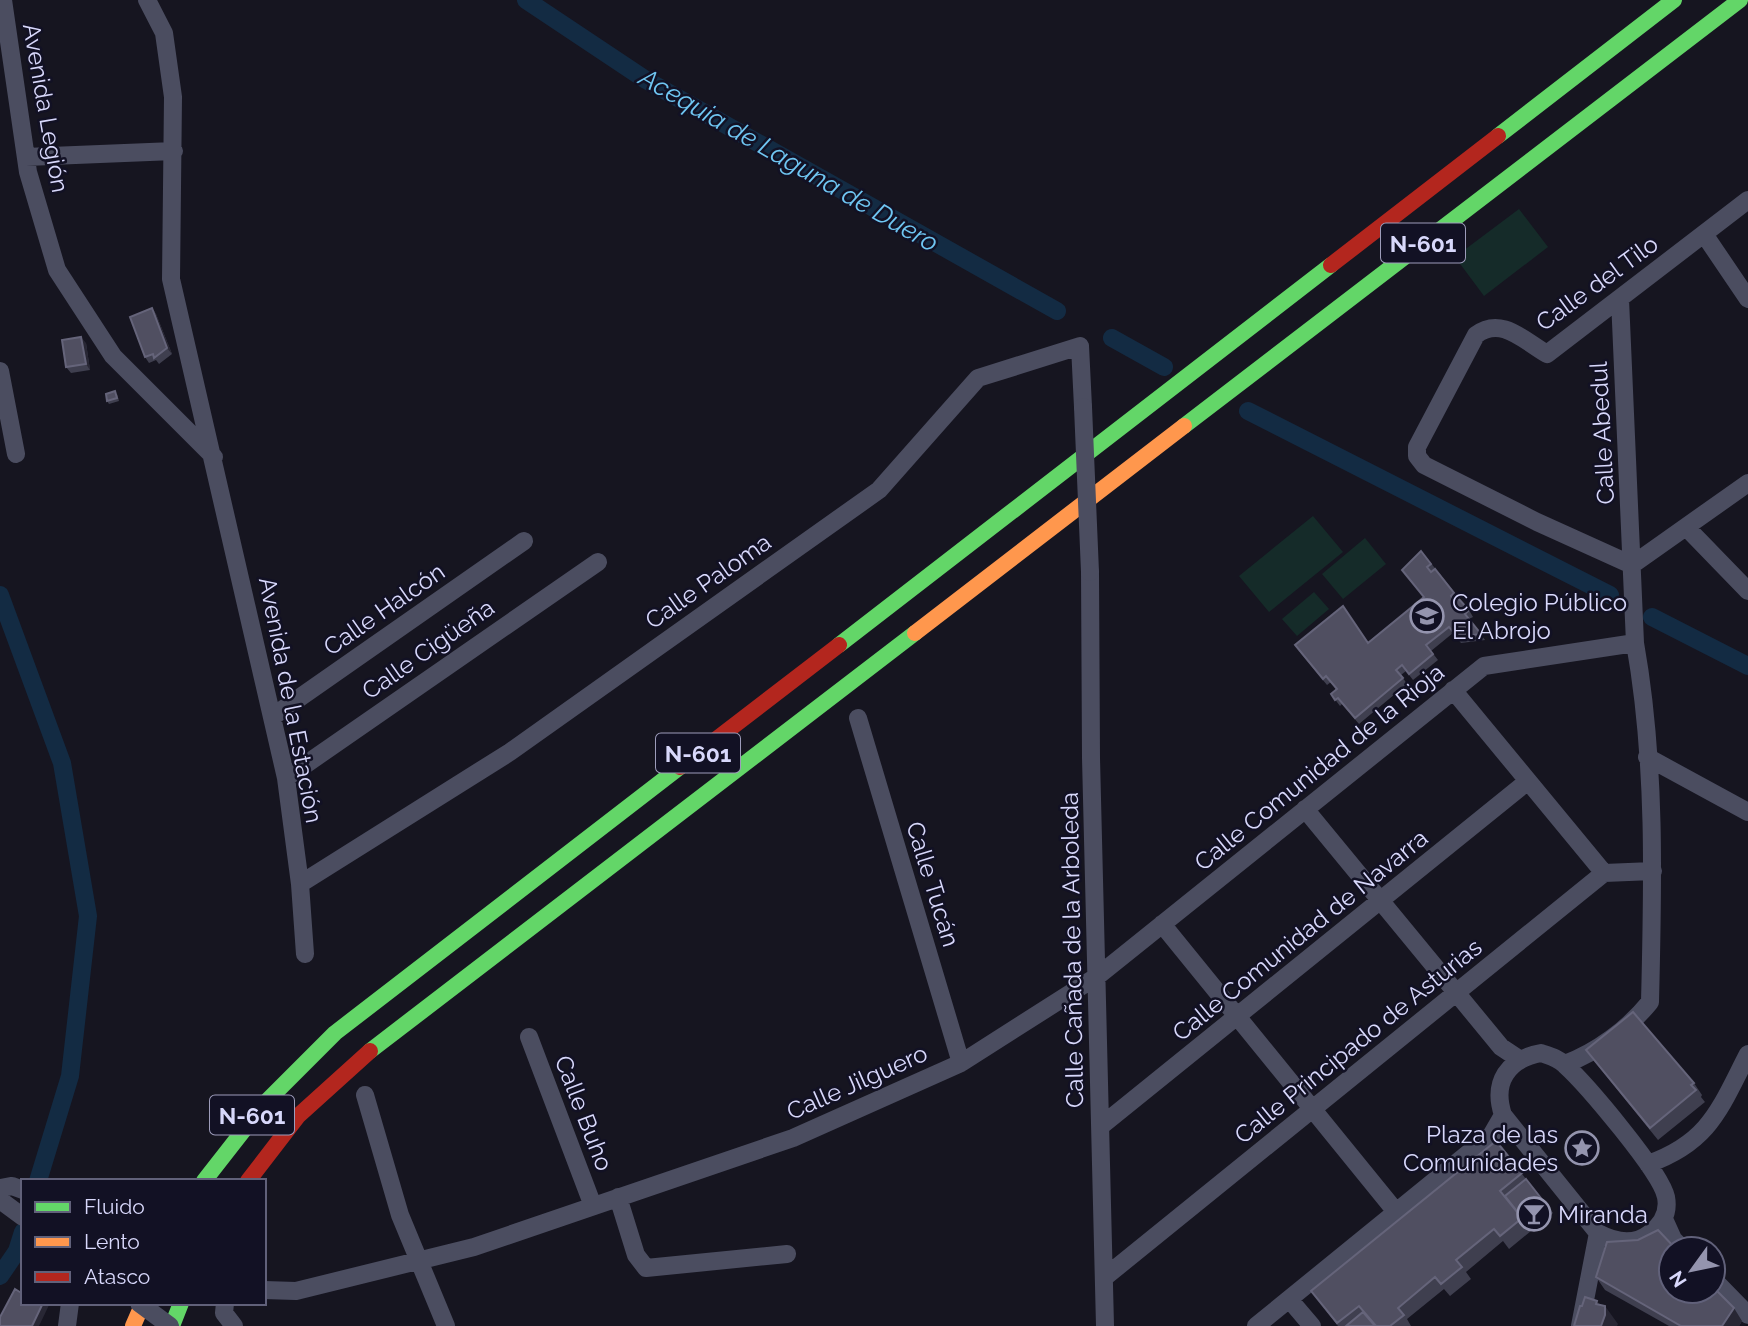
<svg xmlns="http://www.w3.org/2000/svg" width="1748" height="1326" viewBox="0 0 1748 1326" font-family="Raleway,sans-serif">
<rect width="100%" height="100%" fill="#161520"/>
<!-- green -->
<path fill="#152b29" d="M1519 209 1548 247 1484 296 1455 257Z
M1313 516 1343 552 1269 612 1239 576Z
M1365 538 1386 564 1343 599 1322 574Z
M1314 592 1329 609 1297 636 1282 619Z"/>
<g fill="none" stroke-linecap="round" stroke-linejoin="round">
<!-- canal -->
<path stroke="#132b43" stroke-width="18" d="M526 0 646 80 1057 311
M1112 338 1164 367
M1248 411 1610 595
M0 595 62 763 88 916 70 1076 38 1181
M1652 617 1748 666
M0 1276 17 1251 23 1232"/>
<!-- street -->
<path stroke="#4b4d60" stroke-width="18" d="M3 0 28 172 57 270 113 356 214 457
M147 0 164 33 173 97 171 279 286 778 300 884 305 954
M26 157 174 151
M1704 234 1748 299
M0 371 16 454
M1686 527 1748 591
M1632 565 1537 522 1424 465 1417 456V447L1476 335C1501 316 1523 340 1547 354L1748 200
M1632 565 1748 483
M1090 572 1091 758 1105 1326
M1453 690 1604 873
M272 717 524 541
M858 718 961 1063
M1647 757 1748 812
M286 778 598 562
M1305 809 1501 1047 1519 1059
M300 884 510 752 879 490 978 378 1080 346 1083 407
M1162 924 1397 1213
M529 1037 593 1206
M1541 1053C1550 1056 1558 1058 1565 1065 1586 1084 1661 1172 1666 1197 1669 1213 1662 1225 1649 1234 1633 1246 1615 1242 1598 1233L1503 1115C1492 1082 1508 1059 1541 1053Z
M1565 1064C1597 1052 1628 1029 1650 1002 1653 883 1656 761 1635 643L1620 299
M365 1095 400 1215 446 1326
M1101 1126 1528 781
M1648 1164C1710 1142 1720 1108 1748 1054
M0 1188 12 1186 23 1190
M618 1197 636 1255 646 1268 787 1254
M0 1200 23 1217
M1664 1219 1673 1239 1683 1249
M1105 1277 1604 873 1653 871
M1713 1279 1748 1315
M264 1290 296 1291 474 1247 793 1138 961 1063 1099 975 1484 666 1635 643
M1289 1299 1312 1326
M225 1303 224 1313 234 1326
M67 1326 70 1303
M1256 1326 1492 1134 1503 1115
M1580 1326 1598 1233"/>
<!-- fast -->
<path stroke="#63d668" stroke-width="16" d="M1498 136 1674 0
M1184 426 1740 0
M839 645 1331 265
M370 1051 915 633
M204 1181 265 1103 335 1033 680 767
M172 1326 181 1303"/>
<!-- slow -->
<path stroke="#ff974d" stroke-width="16" d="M915 633 1184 426
M133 1326 143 1303"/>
<!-- jam -->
<path stroke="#b3261e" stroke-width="16" d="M1331 265 1498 136
M680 767 839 645
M248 1181 298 1116 370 1051"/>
<!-- street-bridge -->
<path stroke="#4b4d60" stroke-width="18" d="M1083 407 1090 572
M139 1303 170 1326"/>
</g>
<!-- wall -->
<path fill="#3f3f4f" d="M152 308 156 314 172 354 159 364 156 360 149 363 145 357Z
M86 343 90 370 71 373 66 367Z
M117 394 119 401 109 404 107 401Z
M1421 551 1469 610 1473 617 1469 619 1485 640 1461 643 1453 633 1431 651 1438 660 1413 680 1406 671 1401 675 1407 684 1359 724 1342 704 1340 706 1331 694 1336 689 1331 682 1327 685 1299 651 1368 642 1424 597 1402 570Z
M1586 1050 1694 1083 1702 1095 1701 1097 1705 1102 1658 1140 1595 1062Z
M1496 1141 1553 1213 1509 1249 1503 1241 1466 1272 1471 1279 1450 1296 1444 1289 1407 1319 1411 1326H1338L1311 1291Z
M1596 1277 1742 1321 1739 1326H1669L1605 1290Z"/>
<!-- shaded-wall -->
<path fill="#282734" d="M152 308 156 314 172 354 167 348Z
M81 337 86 343 90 370 86 364Z
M1597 1301 1605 1311V1306L1618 1324 1617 1326H1601L1596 1304Z
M43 1303H50L39 1326H32Z
M1734 1308 1742 1321 1739 1326H1722Z"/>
<!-- building -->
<path fill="#504f61" stroke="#65647a" stroke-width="2" d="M152 308 167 348 154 358 153 354 145 357 130 317Z
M81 337 86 364 66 367 62 340Z
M115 391 117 398 107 401 106 394Z
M1421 551 1431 564 1427 567 1431 572 1435 569 1454 593 1451 596 1454 601 1458 598 1469 610 1465 614 1481 634 1457 637 1449 627 1426 645 1433 654 1409 674 1402 665 1396 670 1403 678 1355 718 1338 698 1335 700 1331 694 1337 689 1326 676 1323 679 1295 645 1343 606 1368 643 1424 597 1402 570Z
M1633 1012 1694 1083 1691 1085 1696 1090 1650 1128 1586 1050Z
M1496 1141 1522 1173 1500 1191 1522 1218 1500 1236 1494 1229 1456 1260 1462 1267 1441 1284 1435 1277 1398 1308 1404 1315 1390 1326H1376L1359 1306 1337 1323 1311 1291Z
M1526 1179 1548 1207 1527 1224 1505 1196Z
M1658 1230 1676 1249H1671V1291H1713V1287L1734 1308 1722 1326H1681L1596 1277 1607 1242 1638 1240Z
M15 1289 23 1294V1303H43L32 1326H0V1317Z
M1585 1297 1597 1301 1596 1304 1605 1306V1315L1601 1326H1574L1580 1306H1582Z
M1363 1312 1375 1326H1346Z"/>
<!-- icons -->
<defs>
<symbol id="school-ring" viewBox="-11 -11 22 22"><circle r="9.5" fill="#121124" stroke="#9494ae" stroke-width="1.5"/><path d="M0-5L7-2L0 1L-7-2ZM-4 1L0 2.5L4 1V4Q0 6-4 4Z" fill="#9494ae"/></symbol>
<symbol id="sight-ring" viewBox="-11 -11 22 22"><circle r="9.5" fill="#121124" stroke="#9494ae" stroke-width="1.5"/><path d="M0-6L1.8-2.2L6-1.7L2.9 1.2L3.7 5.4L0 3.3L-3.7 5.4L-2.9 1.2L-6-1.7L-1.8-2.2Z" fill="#9494ae"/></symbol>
<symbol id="bar-ring" viewBox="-11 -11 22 22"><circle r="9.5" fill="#121124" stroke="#9494ae" stroke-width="1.5"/><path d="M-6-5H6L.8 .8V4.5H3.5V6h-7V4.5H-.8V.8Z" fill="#9494ae"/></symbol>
</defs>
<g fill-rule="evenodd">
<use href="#school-ring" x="1408" y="597" width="38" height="38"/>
<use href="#sight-ring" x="1563" y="1129" width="38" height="38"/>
<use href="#bar-ring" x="1515" y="1195" width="38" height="38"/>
</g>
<g text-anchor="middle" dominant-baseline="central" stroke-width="5" stroke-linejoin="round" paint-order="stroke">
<!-- shield labels -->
<g fill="#121124" stroke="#9d9cba" stroke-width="2">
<rect x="1381" y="223.5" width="84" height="39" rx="5"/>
<rect x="656" y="733.5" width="84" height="39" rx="5"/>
<rect x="210" y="1095.5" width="84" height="39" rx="5"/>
</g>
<g font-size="23" font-weight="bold" fill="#d8d8fb">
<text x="1423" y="243">N-601</text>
<text x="698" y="753">N-601</text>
<text x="252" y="1115">N-601</text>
</g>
<!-- street labels -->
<g font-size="24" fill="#d8d8fb" stroke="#121124">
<text transform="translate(46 108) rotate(80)">Avenida Legión</text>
<text transform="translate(1597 283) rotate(-36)">Calle del Tilo</text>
<text transform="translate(1602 433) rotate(-93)">Calle Abedul</text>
<text transform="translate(708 581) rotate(-35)">Calle Paloma</text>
<text transform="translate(384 609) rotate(-35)">Calle Halcón</text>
<text transform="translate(428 649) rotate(-35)">Calle Cigüeña</text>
<text transform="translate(291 700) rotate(79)">Avenida de la Estación</text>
<text transform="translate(1319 767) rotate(-39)">Calle Comunidad de la Rioja</text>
<text transform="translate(933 884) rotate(73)">Calle Tucán</text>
<text transform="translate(1300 935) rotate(-39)">Calle Comunidad de Navarra</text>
<text transform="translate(1072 950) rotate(-91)">Calle Cañada de la Arboleda</text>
<text transform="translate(1358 1041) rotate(-39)">Calle Principado de Asturias</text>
<text transform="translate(857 1082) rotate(-24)">Calle Jilguero</text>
<text transform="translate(584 1113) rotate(69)">Calle Buho</text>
</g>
<!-- poi labels -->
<g font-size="24" fill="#d8d8fb" stroke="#121124" text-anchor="start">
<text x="1452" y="602">Colegio Público<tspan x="1452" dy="28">El Abrojo</tspan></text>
<text x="1558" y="1134" text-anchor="end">Plaza de las<tspan x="1558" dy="28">Comunidades</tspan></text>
<text x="1558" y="1214">Miranda</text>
</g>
<!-- water labels -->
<g font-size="26" font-style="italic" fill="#6fc6f2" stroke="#121124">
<text transform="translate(789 160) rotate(30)">Acequia de Laguna de Duero</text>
</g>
</g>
<!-- legend -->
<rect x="21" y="1179" width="245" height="126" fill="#121124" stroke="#61617a" stroke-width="2"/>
<rect x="35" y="1202" width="35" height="10" fill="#63d668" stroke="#61617a" stroke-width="2"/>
<text x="84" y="1214" font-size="21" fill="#d8d8fb">Fluido</text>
<rect x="35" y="1237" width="35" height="10" fill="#ff974d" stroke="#61617a" stroke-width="2"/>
<text x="84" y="1249" font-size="21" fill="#d8d8fb">Lento</text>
<rect x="35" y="1272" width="35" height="10" fill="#b3261e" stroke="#61617a" stroke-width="2"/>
<text x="84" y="1284" font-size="21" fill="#d8d8fb">Atasco</text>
<!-- north arrow -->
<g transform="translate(1692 1270) rotate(237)"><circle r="33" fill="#121124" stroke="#61617a" stroke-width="2"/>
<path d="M0-5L12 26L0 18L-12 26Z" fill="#9494ae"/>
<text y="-10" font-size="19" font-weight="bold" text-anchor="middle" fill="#d8d8fb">N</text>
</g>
</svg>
